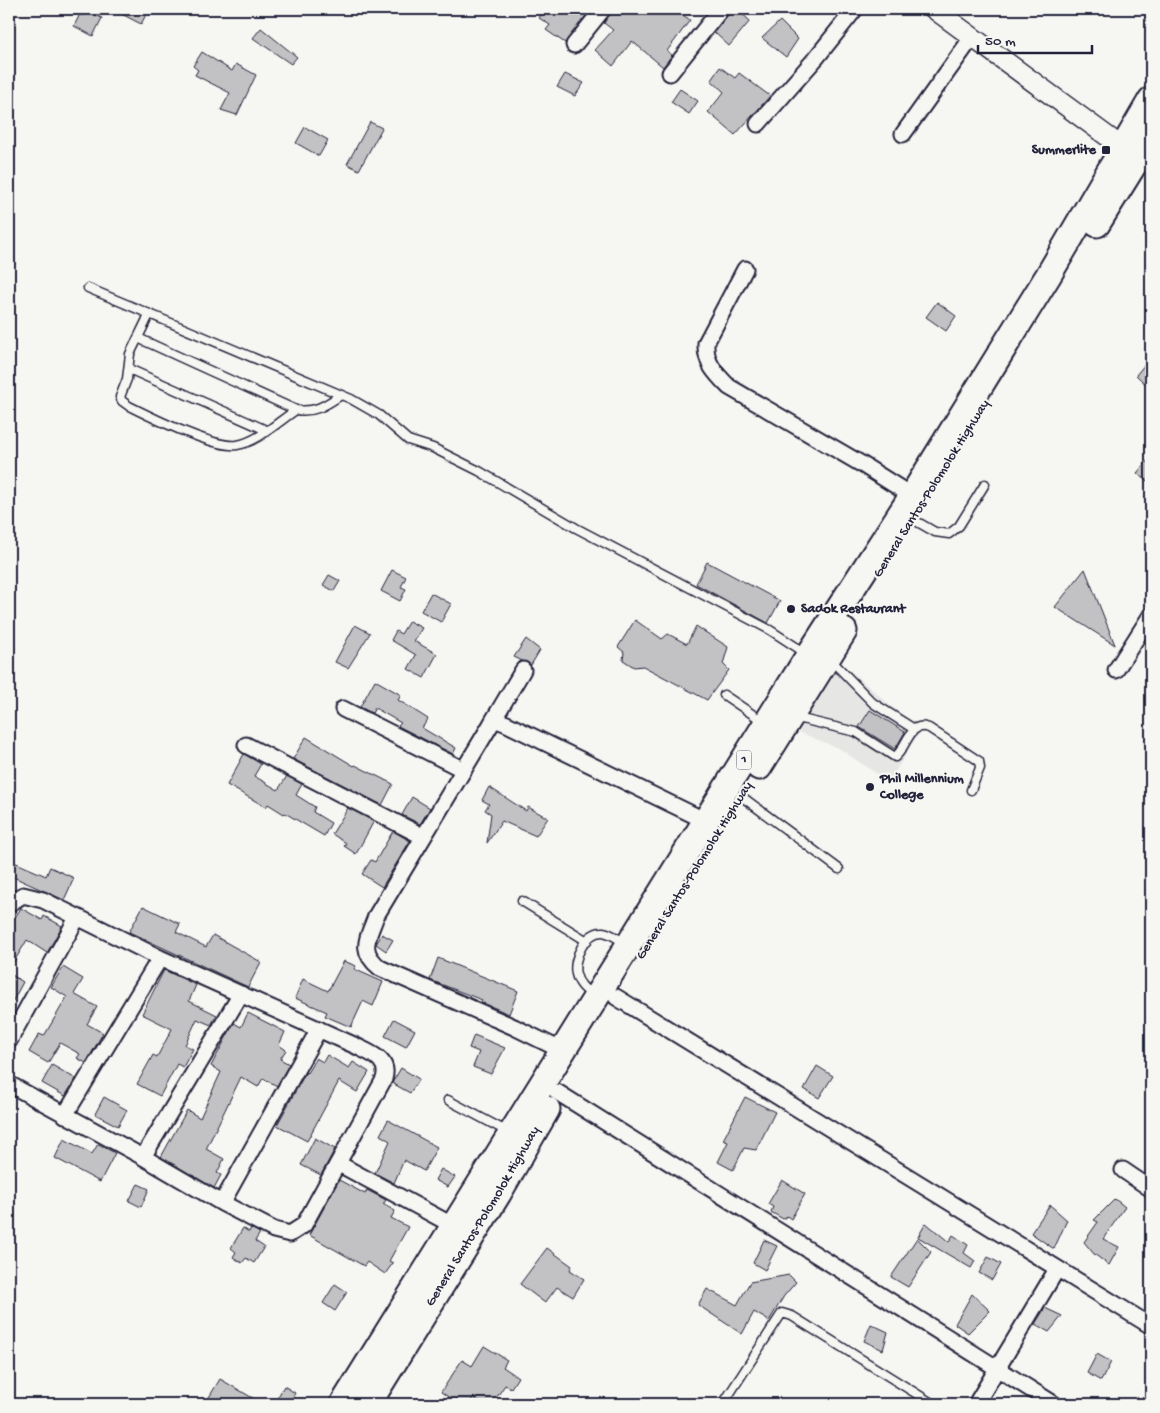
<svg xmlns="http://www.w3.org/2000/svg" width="1160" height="1413" viewBox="0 0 1160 1413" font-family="'Gochi Hand',sans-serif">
<rect width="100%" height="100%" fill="#f6f6f2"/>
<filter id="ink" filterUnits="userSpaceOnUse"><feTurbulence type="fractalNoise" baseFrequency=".02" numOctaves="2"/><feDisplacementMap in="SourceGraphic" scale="10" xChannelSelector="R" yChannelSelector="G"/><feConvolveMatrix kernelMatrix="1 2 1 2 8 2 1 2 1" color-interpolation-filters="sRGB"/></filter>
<g filter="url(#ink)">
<!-- built -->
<path fill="#e6e6e4" d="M839 661 920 731 889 782 840 749 799 732Z"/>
<!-- building -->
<path fill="#c2c2c4" stroke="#22223b" d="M112 9H149L141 24Z
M545 9H591L565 43 546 30 550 25 539 18Z
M612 9H688L683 15 690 20 667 51 672 55 663 67 632 41 613 66 595 50 613 30 604 23Z
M730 9H737L750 21 729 46 714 32 728 15Z
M86 11 102 18 93 36 74 26 80 14 84 16Z
M780 21 798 39 786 57 762 38Z
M261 28 297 57 291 64 253 38Z
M202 52 232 71 236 64 256 75 237 115 221 110 230 93 195 75 198 70 193 66Z
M720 67 735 78 739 73 770 96 735 135 708 112 724 92 711 80Z
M565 74 584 83 575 96 557 87Z
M680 89 698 101 689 114 671 102Z
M370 122 382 128 359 170 347 164Z
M305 127 328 140 319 156 296 143Z
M937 302 956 316 946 331 926 317Z
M1151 357V389L1136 375Z
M1151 457V484L1137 473Z
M707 562 780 601 768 623 696 584Z
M1085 569 1115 645 1055 607Z
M392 570 406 577 401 587 406 589 400 601 381 591Z
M329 575 340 581 334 591 323 585Z
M431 593 451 604 441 622 421 611Z
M635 620 662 639 668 634 687 644 696 626 728 647 723 664 729 670 707 700 643 666 634 667 623 660 624 652 618 647Z
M409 621 422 628 414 641 437 654 424 678 408 669 416 655 391 640 396 631 401 634Z
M355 625 370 633 348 668 335 662Z
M526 639 540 650 531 665 514 657Z
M375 680 401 695 398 700 428 719 422 728 456 748 453 754 398 726 401 723 375 708 372 713 360 707Z
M870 710 905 732 895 749 859 727Z
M306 737 354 766 355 765 393 784 382 805 293 759Z
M244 754 261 764 254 776 278 790 287 776 302 784 296 795 315 807 313 812 331 823 324 836 285 813 284 814 268 804 266 807 227 785Z
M489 787 526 811 528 807 548 818 536 836 502 821 487 843 491 814 485 810 489 804 482 800Z
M412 797 430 808 420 824 402 815Z
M348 808 374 821 356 854 344 846 346 843 332 834Z
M393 831 410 841 382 887 362 874 371 860 375 862Z
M14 862 46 876 50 867 74 878 64 900 9 875Z
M143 906 180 924 176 932 206 947 213 935 261 962 248 987 129 932Z
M21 908 42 920 44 916 62 926 47 953 27 940 9 970V927Z
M382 934 393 940 386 951 376 944Z
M438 958 518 991 509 1014 481 1002 482 1000 430 980Z
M344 961 356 966 354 969 383 982 373 1006 363 1001 351 1027 325 1016 327 1012 295 998 303 979 328 991Z
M63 967 83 979 74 994 97 1007 87 1024 103 1033 86 1063 77 1058 80 1054 60 1043 48 1063 29 1052 39 1034 44 1036 67 997 51 987Z
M164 970 196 985 189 1001 217 1015 211 1025 197 1019 185 1045 193 1049 183 1067 177 1064 160 1096 137 1084 153 1055 157 1057 172 1029 142 1014Z
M9 973 23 982 9 1008Z
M248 1013 285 1032 279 1045 286 1050 280 1059 289 1064 277 1086 263 1078 258 1087 241 1077 206 1149 224 1159 217 1173 221 1175 214 1188 161 1157 187 1110 200 1118 221 1072 211 1066 234 1023 241 1027Z
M394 1019 415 1030 406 1047 385 1036Z
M474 1035 505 1048 491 1074 473 1067 479 1052 469 1048Z
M327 1055 349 1068 353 1062 369 1072 357 1092 339 1081 307 1141 277 1125 306 1072 307 1073 316 1058 323 1062Z
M52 1065 76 1079 65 1096 42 1083Z
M817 1066 833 1076 819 1098 804 1089Z
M401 1068 419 1079 410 1093 392 1083Z
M104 1097 127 1110 118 1126 95 1114Z
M745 1097 775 1112 756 1150 744 1148 733 1170 718 1162 728 1142 723 1140Z
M388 1120 437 1147 424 1171 404 1160 394 1183 375 1173 390 1141 380 1135Z
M315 1138 335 1149 321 1175 301 1165Z
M64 1139 92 1154 98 1144 115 1153 100 1182 55 1158Z
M441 1169 455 1177 448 1187 435 1180Z
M339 1180 365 1194 367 1190 386 1200 383 1204 395 1211 391 1218 408 1227 389 1261 393 1263 385 1274 367 1262 364 1266 309 1235Z
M782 1180 805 1194 791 1219 787 1216 783 1219 771 1212 773 1207 768 1204Z
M138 1184 149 1189 141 1207 129 1201Z
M1115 1199 1125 1207 1103 1239 1119 1247 1109 1265 1094 1254 1084 1242 1098 1222 1094 1220Z
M1050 1205 1067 1220 1054 1249 1031 1233Z
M926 1223 949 1242 953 1235 968 1245 964 1253 975 1261 971 1268 918 1237Z
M243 1228 249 1232 251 1228 260 1233 255 1241 264 1247 254 1263 246 1258 242 1263 233 1257 236 1252 231 1248Z
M917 1238 931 1252 908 1287 891 1277Z
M764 1240 777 1246 765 1270 753 1263Z
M547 1248 572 1266 570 1270 584 1279 573 1297 557 1287 545 1303 520 1284Z
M988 1257 1001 1264 992 1280 979 1273Z
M789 1275 796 1282 784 1296 769 1321 754 1312 742 1334 698 1305 707 1289 737 1305 750 1282Z
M335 1284 347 1292 335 1311 323 1303Z
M972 1294 990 1311 968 1333 955 1324Z
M1045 1308 1062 1316 1049 1332 1035 1324Z
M871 1324 888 1332 883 1350 864 1341Z
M484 1346 507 1360 503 1367 518 1377 511 1388 505 1385 492 1404H484L473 1398 469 1404H459L441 1392 462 1360 472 1366Z
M1097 1354 1111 1362 1101 1381 1087 1373Z
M220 1379 263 1404H205Z
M284 1386 295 1393 289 1404H274Z"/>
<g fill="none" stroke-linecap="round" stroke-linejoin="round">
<defs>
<path id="service" d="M88 288 351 399 379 415 408 440 433 448 479 471 576 528 770 630 807 654
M149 315 130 354 127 379 120 397 122 401 129 406C151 417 214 448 237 445 258 442 279 421 296 410
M138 338 296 410C315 413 326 405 341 395
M129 369 266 430
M914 520 935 532 949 534 959 526 985 484
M831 660 873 703 914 729
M724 695 764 722
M793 717 856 732 895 757C907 748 909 720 929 728L979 761 980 768 971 790
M741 796 839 869
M522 901 587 941
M593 996C586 990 578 984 576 974 572 959 586 931 603 932 611 933 618 939 625 943
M448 1100 508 1132
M723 1404 782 1313 792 1316 933 1404"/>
<path id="minor" d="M574 45 603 9
M670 73 721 9
M758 124 816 58 855 9
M903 134 973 36
M745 269 706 343C705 363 715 373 729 387L863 465 912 496
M1116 670 1151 615
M343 709 464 770
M494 719 523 670
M246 745 422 836
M9 904 23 895 43 900 160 958 356 1046C371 1054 390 1059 384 1079L310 1214 304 1225 290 1234 274 1230 222 1203 143 1157 9 1084
M616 997 1151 1326
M9 1041 77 918
M563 1051 514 1027 380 968C358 950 368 939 376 916L490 726 494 719 507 724 706 821
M557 1092 1054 1404
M65 1115 160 958
M143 1157 241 994
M339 1164 454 1226
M1123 1170 1151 1189
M222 1203 319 1029
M976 1404 1057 1269"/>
<path id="tertiary" d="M934 9 1122 147"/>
<g id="trunk">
<path d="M1097 224 1151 137"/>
<path d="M759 767 844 631"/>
<path d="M343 1404 809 655 912 496 1048 276 1151 100"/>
<path id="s1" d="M368 1404 498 1194 547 1109"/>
</g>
</defs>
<!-- service casing -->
<use href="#service" stroke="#22223b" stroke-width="11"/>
<!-- minor casing -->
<use href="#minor" stroke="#22223b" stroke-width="19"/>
<!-- tertiary casing -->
<use href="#tertiary" stroke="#22223b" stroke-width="22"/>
<!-- trunk casing -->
<use href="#trunk" stroke="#22223b" stroke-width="29"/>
<!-- service -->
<use href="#service" stroke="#f6f6f2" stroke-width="8"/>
<!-- minor -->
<use href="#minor" stroke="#f6f6f2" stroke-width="15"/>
<!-- tertiary -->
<use href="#tertiary" stroke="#f6f6f2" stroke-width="19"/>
<!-- trunk -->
<use href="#trunk" stroke="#f6f6f2" stroke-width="25"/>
</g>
</g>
<!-- markers -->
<g fill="#22223b" stroke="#f6f6f2" stroke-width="2">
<rect x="1101" y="145" width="10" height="10" rx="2.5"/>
<circle cx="791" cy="609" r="5"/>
<circle cx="870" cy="787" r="5"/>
</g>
<g text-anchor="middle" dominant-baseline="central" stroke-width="4.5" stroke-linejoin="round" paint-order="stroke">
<!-- shield labels -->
<rect fill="#f6f6f2" stroke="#626272" stroke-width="1" x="736.5" y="750.5" width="15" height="19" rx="4"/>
<g font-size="12" font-weight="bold" fill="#22223b">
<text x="744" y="760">1</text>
</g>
<!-- poi labels -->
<g font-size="14" font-weight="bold" fill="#22223b" stroke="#f6f6f2" text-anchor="start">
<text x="1096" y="150" text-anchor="end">Summerlite</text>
<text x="801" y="609">Sadok Restaurant</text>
<text x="880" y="779">Phil Millennium<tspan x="880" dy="16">College</tspan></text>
</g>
<!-- street labels -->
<g font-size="14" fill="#22223b" stroke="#f6f6f2">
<text transform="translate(932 489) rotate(-58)">General Santos-Polomolok Highway</text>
<text transform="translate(695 871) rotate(-58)">General Santos-Polomolok Highway</text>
<text stroke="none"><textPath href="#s1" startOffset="220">General Santos-Polomolok Highway</textPath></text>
</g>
</g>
<!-- margin -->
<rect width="1160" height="1413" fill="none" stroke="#f6f6f2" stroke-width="30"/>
<rect x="15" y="15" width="1130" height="1383" fill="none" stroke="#22223b" stroke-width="2" filter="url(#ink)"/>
<!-- scale -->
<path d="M978 45v8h114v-8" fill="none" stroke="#22223b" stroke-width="2.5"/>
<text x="985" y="45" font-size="15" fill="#22223b" stroke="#f6f6f2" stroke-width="4" paint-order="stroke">50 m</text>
</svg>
